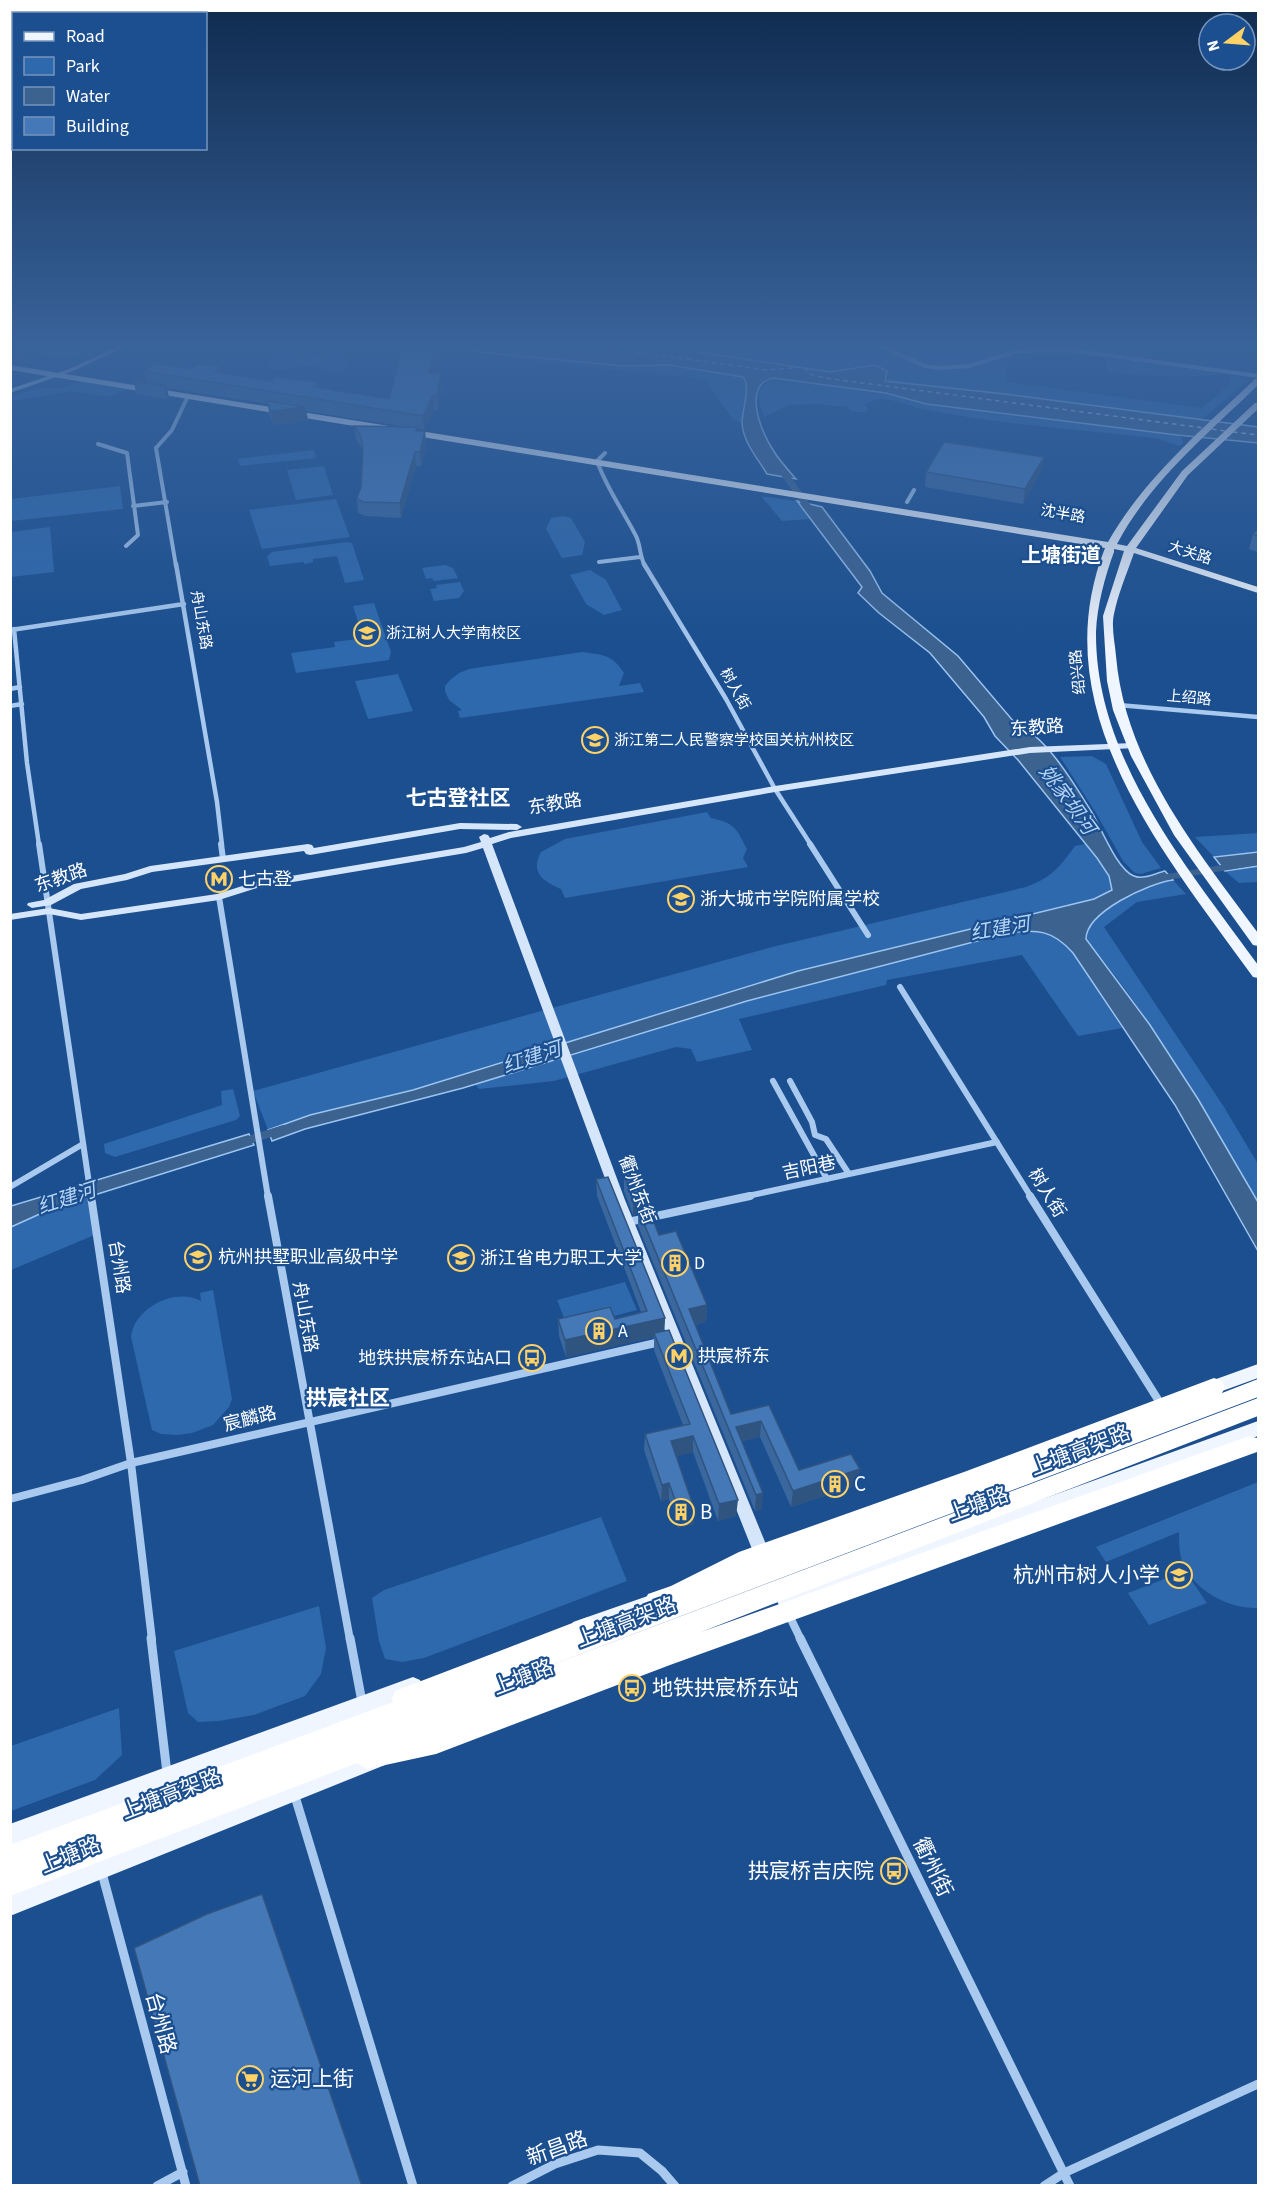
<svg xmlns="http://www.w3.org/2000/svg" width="1269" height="2196" viewBox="0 0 1269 2196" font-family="'Source Sans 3','Noto Sans SC',sans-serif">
<rect width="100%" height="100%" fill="#1b4f8f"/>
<!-- green -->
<path fill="#2e69ad" d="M66 343H104L67 359 38 354Z
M390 343H425L489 353 623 366 669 365 743 377 747 383 742 424 733 419 704 379 606 369 411 345 400 346Z
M646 343H1171L1144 359 1064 347 1009 349 1006 382 1202 408 1231 383 1228 379 1231 375 1249 380 1201 420 1005 394 885 381 875 365 830 372Z
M283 352 322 355 331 352 346 355 349 364 342 373C329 373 320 366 307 366 294 366 281 374 268 368L271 355Z
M1104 357 1212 372 1218 375 1180 377 1108 373Z
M773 378 886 393 926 404 1177 435 1182 438 1183 443 1179 446 1156 438C1079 430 999 424 922 409 904 405 882 392 865 404L868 410 866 412H853L847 407 817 404 788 405 764 417C758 398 754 389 773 378Z
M81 381 129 389 108 397 72 391 19 400H14L11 396 40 388H63Z
M314 450 316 458 240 466 238 459Z
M324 466 333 495 296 500 287 470Z
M120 486 123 509 11 521V499Z
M761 496 797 501 810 519 782 521Z
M336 499 350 537 262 549 249 510Z
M563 516 571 518 585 542 582 555 562 558 546 529 551 518Z
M50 527 54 572 11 577V532Z
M347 542 352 543 364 580 345 583 337 556 313 559V562L305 564 303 562 270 566 267 556 272 552Z
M445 565 453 568 458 578 434 581 432 578 426 579 422 568Z
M590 570 606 580 622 610 604 615 586 604 570 575Z
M460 582 464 591 459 598 434 601 430 589 437 588 436 585Z
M374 603 391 652 389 660 296 673 291 653 335 647 334 642 357 639 356 635 362 634 353 606Z
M582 652C603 655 612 654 624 673L619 686 640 683 644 692 460 718 458 711 462 710 449 700 445 691V686L450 680 459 673 469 669Z
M398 674 413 711 368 719 355 681Z
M1092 756 1106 764 1142 842 1161 868 1141 874 1135 873 1123 861 1096 813 1060 757Z
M707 812 711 818C735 823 736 828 747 849L743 858 748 867 565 898 561 889C543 881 530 873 541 852L565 839Z
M1258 833V852L1214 857 1195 837Z
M1086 844 1109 876 1112 890 1094 899 798 971 413 1090 310 1115 268 1130 253 1091 772 947 1026 887C1052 877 1059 868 1075 846Z
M1258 866V882L1239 883 1225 871Z
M1173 880 1186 894 1137 902 1104 927 1224 1107 1258 1164V1202C1206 1111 1153 1020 1086 939 1085 912 1149 883 1173 880Z
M1031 930 1054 935 1062 940 1073 953 1122 1028 1078 1036 1022 955 887 980 886 985 739 1019 752 1050 697 1062 691 1049 676 1047 554 1081 479 1089 475 1084 747 1001 1008 933Z
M233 1089 240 1116 236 1120 115 1157 105 1153 104 1144 222 1105 221 1091Z
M91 1196 97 1234 11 1270 10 1227 53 1208Z
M625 1282 637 1310 568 1328 557 1300Z
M213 1290 232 1399 229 1407 213 1425 192 1433 177 1435 161 1434 152 1430 131 1337C134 1308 175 1287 201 1301L200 1293Z
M1258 1482V1608C1228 1609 1194 1591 1182 1561 1179 1551 1179 1542 1179 1532L1106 1562 1096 1547Z
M601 1517 627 1581 424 1658 402 1662 385 1659 379 1641 372 1598 384 1590Z
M1185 1571 1207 1603 1149 1625 1128 1593Z
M319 1606 326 1648 321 1674 305 1696 254 1715 219 1721 198 1722 188 1713 174 1651Z
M119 1708 122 1755 95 1780 11 1811V1746Z"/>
<!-- water -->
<path fill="#3c6290" stroke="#9cc4f0" stroke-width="1.5" d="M425 343H695L698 352 830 372 875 365 887 371 885 381 1005 394 1258 427V443L1177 435 926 404 886 393 773 378C742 385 761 432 773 450 779 460 788 470 796 479L767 474C758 459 743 442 742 423 742 411 751 386 743 377L669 365 623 366 489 353Z
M797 501 822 507 870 571 882 593 958 656 1014 722C1046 736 1073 782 1091 811 1101 827 1117 870 1134 876 1143 880 1156 873 1165 871L1173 880C1149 883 1086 912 1086 939L1150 1025 1198 1099 1258 1202V1251L1175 1105 1073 953C1053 930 1037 929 1008 933L747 1001 463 1088 305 1129 272 1141 268 1130 310 1115 413 1090 798 971 1094 899 1112 890 1109 876 1097 858 1018 760 995 736 984 717 930 653 879 613 858 593 862 587Z
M1258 852V866L1225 871 1214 857Z
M249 1134 254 1145 53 1208 11 1227V1206Z"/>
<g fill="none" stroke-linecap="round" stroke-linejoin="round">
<!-- canal -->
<path fill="#3c6290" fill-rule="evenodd" d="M55 343H63L10 363V359Z
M775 463H781L817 514 816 516H810L774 465Z
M1258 859V865L1155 882 1150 879 1155 876Z
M283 1125 289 1129 287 1132 237 1148 231 1144 233 1141Z"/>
<!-- ferry -->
<path stroke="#b5d3f5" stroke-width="1.5" stroke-dasharray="4.5 4" stroke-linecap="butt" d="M543 343 650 354 767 370 804 367 810 374 825 378 1204 428
M1212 429 1225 431
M1233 432 1258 435"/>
<!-- street-far4 -->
<path stroke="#a9c9ee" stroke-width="4" d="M839 343 880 346 925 366 939 368 969 366 1018 351 1070 350 1258 376
M98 444 127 453 138 535 126 546
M605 453 597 461C606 487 622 509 635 534 641 544 639 555 645 566
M907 502 914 490
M133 506 167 502
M599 562 640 557
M176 566 156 448 172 430 188 396"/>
<!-- street-far3 -->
<path stroke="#a9c9ee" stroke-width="4.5" d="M176 564 217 802 222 845
M644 564 726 699 775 789 811 845
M14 629 27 763 39 845
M11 630 184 604
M10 689 20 687
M1118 705 1258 717
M10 706 22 704"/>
<!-- street-far2 -->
<path stroke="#a9c9ee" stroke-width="6" d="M39 844 91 1197
M221 844 223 859
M810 844 868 935
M219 897 268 1197
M900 987 1031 1197
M773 1081 827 1179
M790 1081 812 1122 815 1135 826 1139 849 1174
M10 1187 83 1144
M743 1197 997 1142"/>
<!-- street-far1 -->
<path stroke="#a9c9ee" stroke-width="8" d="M91 1196 131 1463 152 1640
M268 1196 350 1640
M1030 1196 1162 1406
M628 1222 750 1196
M10 1499 82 1480 131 1463 660 1342
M789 1615 801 1640"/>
<!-- street -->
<path stroke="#a9c9ee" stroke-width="9" d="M151 1638 167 1773
M350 1638 362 1702
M800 1638 1070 2186
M294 1793 413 2186
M102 1873 186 2186
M157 2186 183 2172
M512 2186 555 2164 598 2150 640 2153 662 2171 675 2186
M1044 2186 1064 2173 1258 2084"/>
<!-- secondary -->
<path fill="#d6e6fa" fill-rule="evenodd" d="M126 343H133L73 371 10 393V389L69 369Z
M1133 743 1138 746 1136 748 1030 753 775 792 511 838 492 844 625 1200 772 1559 769 1564 764 1566 759 1564 756 1559 613 1200 483 848 466 853 257 888 219 900 81 920 49 914 10 920V914L49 908 81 914 217 894 255 882 464 847 481 842 479 837 484 834 488 835 490 838 509 832 775 786 1030 747Z
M460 823 517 824 522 827 517 830 460 829 310 855 306 854 304 851 152 872 127 880 81 889 51 905 32 908 27 905 28 903 44 900 74 884 125 874 150 866 308 844 312 845 314 848Z"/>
<!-- primary -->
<path fill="#f0f6ff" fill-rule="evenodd" d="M10 365 1108 542C1144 478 1203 429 1255 379H1258V385C1209 433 1150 481 1117 544L1127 546 1182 471 1255 403H1258V409L1188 475 1136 548 1258 587V593L1134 553C1127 573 1118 594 1114 614 1111 627 1115 643 1116 656 1125 763 1197 850 1258 933V946L1253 945 1174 835 1131 756 1113 710 1107 681 1103 616 1124 551 1114 549V552C1105 576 1097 606 1096 632 1095 759 1187 867 1258 965V978L1253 977C1164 853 1041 710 1105 548L10 370Z
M1258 1364V1378L1214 1394 1208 1392 1205 1387 1208 1382Z
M1258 1421V1436L787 1610 780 1607 777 1601 780 1595 787 1592Z
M665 1590 672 1593 675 1599 672 1605 580 1638 573 1636 570 1629 573 1622Z
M413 1677 420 1680 423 1687 420 1694 10 1846V1824Z
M378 1748 385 1751 389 1758 385 1765 10 1916V1894Z"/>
<!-- highway -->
<path fill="#fff" fill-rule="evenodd" d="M1214 1378 1222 1381 1225 1387 1222 1393 1258 1379V1397L446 1705 1258 1398V1416L701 1632 1249 1436 1257 1438V1452L670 1665 436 1754 367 1769 357 1763 10 1896V1845L393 1702 392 1699 395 1691 588 1617 596 1620 599 1625 647 1607 644 1602 648 1594 671 1586 739 1552 964 1472Z"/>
</g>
<!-- wall -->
<path fill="#3a679d" d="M440 353 434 373H441L442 387 438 410H434L424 430 418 428V431H425L426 446 421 466H416L401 518 365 516 358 513 357 498 361 487 363 453 362 448 356 439 354 426 408 427 306 411 308 421 273 425 269 414 268 404 167 388 169 398 167 399 136 394 134 381H146L144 371 224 374 271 381 318 382 319 388 389 399Z
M1044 457 1041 471 1023 504 925 487 926 472Z
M1258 529V552L1249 549 1253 534Z
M624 1174 647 1207 659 1235 707 1305 706 1322 695 1325 731 1414 769 1405 799 1470 857 1485 791 1507 760 1437 742 1441 762 1509 755 1511 638 1226V1213L633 1215 624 1191Z
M596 1179 665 1318 664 1331 736 1516 718 1521 693 1452 677 1456 694 1524 678 1528 669 1499 661 1501 644 1450 645 1434 683 1425 654 1350V1337L566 1357 559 1336 558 1319H615L641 1312 597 1196Z"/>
<!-- shaded-wall -->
<path fill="#305480" d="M438 343H439L440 353 430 386 429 373Z
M222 366 225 380 215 372Z
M441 373 442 387 438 410 437 396Z
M166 385 169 398 167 399 164 386Z
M433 396 434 410 424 430 423 416Z
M306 407 308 421 273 425 271 411Z
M425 431 426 446 421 466 420 452Z
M415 452 416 466 401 518 400 503Z
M1044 457 1041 471 1023 504 1025 489Z
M647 1193V1210L638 1209V1213L633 1215V1198Z
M707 1305 706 1322 689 1326V1309Z
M665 1318 664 1335 654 1333V1337L566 1357 565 1340Z
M761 1421 760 1437 735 1443 736 1427Z
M693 1436V1452L671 1458V1441Z
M860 1469 857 1485 791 1507 793 1491Z
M669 1483V1499L661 1501 662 1485Z
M763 1493 762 1509 755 1511 756 1495Z
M738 1500 736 1516 718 1521 719 1504Z
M694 1508V1524L678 1528 679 1511Z
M262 1894 267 1908 362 2186Z"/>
<!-- building -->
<path fill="#4478b7" stroke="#305480" stroke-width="1.5" d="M404 343H438L429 373H441L437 396H433L423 416 144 371 155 363 191 369 198 364 222 366 215 372 271 381 275 377 318 382 314 387 389 399Z
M135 380 166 385 164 386 134 381Z
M267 401 306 407 271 411Z
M354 426 418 427 416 431H425L420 452H415L400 503 363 502 357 498 361 487 363 448 360 434Z
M944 442 1044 457 1025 489 926 472Z
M1258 529V536L1253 534Z
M638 1171 647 1193 633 1198 624 1174Z
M608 1177 665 1318 565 1340 558 1319 610 1307 615 1319 647 1311 596 1179Z
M648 1207 659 1235 676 1231 707 1305 689 1309 731 1414 769 1405 799 1470 851 1454 860 1469 793 1491 761 1421 736 1427 763 1493 756 1495 638 1209Z
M669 1330 738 1500 719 1504 693 1436 671 1441 694 1508 679 1511 669 1483 662 1485 645 1434 690 1424 654 1333Z
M262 1894 362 2186H200L134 1948 207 1914Z"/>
<!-- sky -->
<linearGradient id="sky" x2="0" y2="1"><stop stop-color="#0f2b4f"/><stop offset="0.53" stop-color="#39639b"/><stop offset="1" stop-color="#39639b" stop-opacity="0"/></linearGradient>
<rect width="1269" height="650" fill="url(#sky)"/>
<!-- icons -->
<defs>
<symbol id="university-ring" viewBox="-11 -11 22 22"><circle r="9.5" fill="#1b4f8f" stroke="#ffd166" stroke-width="1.5"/><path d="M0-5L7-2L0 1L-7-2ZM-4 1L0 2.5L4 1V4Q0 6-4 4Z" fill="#ffd166"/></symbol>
<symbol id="metro-ring" viewBox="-11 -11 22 22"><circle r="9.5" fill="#1b4f8f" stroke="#ffd166" stroke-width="1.5"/><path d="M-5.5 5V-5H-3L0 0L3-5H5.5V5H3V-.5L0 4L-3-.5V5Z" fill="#ffd166"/></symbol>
<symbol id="school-ring" viewBox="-11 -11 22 22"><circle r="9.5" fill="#1b4f8f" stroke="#ffd166" stroke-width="1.5"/><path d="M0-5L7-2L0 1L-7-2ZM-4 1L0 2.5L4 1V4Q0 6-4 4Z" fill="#ffd166"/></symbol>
<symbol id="building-ring" viewBox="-11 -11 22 22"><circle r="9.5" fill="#1b4f8f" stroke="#ffd166" stroke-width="1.5"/><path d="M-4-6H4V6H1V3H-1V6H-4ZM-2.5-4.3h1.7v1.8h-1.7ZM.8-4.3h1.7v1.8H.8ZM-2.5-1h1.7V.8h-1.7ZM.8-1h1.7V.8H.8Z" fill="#ffd166"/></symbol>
<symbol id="bus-ring" viewBox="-11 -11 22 22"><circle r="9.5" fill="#1b4f8f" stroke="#ffd166" stroke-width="1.5"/><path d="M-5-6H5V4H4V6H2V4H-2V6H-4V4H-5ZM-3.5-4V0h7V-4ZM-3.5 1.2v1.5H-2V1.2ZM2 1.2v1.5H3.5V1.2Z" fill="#ffd166"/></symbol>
<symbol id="supermarket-ring" viewBox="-11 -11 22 22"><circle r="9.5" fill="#1b4f8f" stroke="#ffd166" stroke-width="1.5"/><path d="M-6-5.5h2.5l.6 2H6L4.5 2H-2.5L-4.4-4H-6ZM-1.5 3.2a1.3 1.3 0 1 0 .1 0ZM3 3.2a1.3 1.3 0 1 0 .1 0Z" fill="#ffd166"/></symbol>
</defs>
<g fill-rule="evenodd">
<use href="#university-ring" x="352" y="618" width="30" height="30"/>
<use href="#university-ring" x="580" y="725" width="30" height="30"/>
<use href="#metro-ring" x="204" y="864" width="30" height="30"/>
<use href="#school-ring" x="666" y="884" width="30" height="30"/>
<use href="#school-ring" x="183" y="1242" width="30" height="30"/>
<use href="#university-ring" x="446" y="1243" width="30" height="30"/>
<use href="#building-ring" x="660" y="1248" width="30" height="30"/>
<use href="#building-ring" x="584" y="1316" width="30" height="30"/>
<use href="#metro-ring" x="664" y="1341" width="30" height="30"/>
<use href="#bus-ring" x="517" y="1343" width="30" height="30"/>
<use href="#building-ring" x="820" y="1469" width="30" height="30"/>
<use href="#building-ring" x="666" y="1497" width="30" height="30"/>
<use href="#school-ring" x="1164" y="1560" width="30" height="30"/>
<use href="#bus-ring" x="617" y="1673" width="30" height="30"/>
<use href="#bus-ring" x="879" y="1856" width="30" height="30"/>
<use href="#supermarket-ring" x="235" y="2064" width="30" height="30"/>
</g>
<g text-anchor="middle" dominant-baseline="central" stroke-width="4.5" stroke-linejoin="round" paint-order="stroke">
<!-- far-street labels -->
<g font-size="15" fill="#fff" stroke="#1b4f8f">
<text transform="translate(1063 514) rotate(10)">沈半路</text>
<text transform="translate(1190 553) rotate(18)">大关路</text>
<text transform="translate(201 620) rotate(80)">舟山东路</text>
<text transform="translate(1078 672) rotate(-96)">绍兴路</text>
<text transform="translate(735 689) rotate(60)">树人街</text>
<text transform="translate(1189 698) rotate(5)">上绍路</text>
</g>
<!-- far-poi labels -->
<g font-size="15" fill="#fff" stroke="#1b4f8f" text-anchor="start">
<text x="386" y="633">浙江树人大学南校区</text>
<text x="614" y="740">浙江第二人民警察学校国关杭州校区</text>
</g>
<!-- street labels -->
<g font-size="18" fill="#fff" stroke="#1b4f8f">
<text transform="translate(1037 728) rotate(-4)">东教路</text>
<text transform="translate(555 804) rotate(-9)">东教路</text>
<text transform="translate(61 878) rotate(-19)">东教路</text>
<text transform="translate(809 1168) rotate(-12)">吉阳巷</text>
<text transform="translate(637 1190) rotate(69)">衢州东街</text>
<text transform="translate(1047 1193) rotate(58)">树人街</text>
<text transform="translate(119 1267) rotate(81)">台州路</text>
<text transform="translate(305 1317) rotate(80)">舟山东路</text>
<text transform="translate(250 1419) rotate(-14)">宸麟路</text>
</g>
<!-- poi labels -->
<g font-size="18" fill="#fff" stroke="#1b4f8f" text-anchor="start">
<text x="238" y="879">七古登</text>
<text x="700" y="899">浙大城市学院附属学校</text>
<text x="218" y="1257">杭州拱墅职业高级中学</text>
<text x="480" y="1258">浙江省电力职工大学</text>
<text x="694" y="1263">D</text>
<text x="618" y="1331">A</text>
<text x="698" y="1356">拱宸桥东</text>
<text x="512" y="1358" text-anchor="end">地铁拱宸桥东站A口</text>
</g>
<!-- far-district labels -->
<g font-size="20" font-weight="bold" fill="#fff" stroke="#1b4f8f">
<text x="1061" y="556">上塘街道</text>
</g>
<!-- water labels -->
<g font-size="20" font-style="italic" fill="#b5d3f5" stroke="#1b4f8f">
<text transform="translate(1067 800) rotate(54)">姚家坝河</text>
<text transform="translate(1000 929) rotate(-10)">红建河</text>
<text transform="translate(532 1058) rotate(-18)">红建河</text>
<text transform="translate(67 1199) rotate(-18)">红建河</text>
</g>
<!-- quarter labels -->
<g font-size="21" font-weight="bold" fill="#fff" stroke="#1b4f8f">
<text x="458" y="798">七古登社区</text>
<text x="348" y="1398">拱宸社区</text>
</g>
<!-- near-street labels -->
<g font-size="21" fill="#fff" stroke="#1b4f8f">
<text transform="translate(1080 1450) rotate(-21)">上塘高架路</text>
<text transform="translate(978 1504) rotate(-20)">上塘路</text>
<text transform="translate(626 1622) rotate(-21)">上塘高架路</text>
<text transform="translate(523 1677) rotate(-21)">上塘路</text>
<text transform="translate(171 1794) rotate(-21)">上塘高架路</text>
<text transform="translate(70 1855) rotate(-22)">上塘路</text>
<text transform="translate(933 1867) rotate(64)">衢州街</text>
<text transform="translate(161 2023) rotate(75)">台州路</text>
<text transform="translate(557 2148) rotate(-20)">新昌路</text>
</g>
<!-- near-poi labels -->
<g font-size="21" fill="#fff" stroke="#1b4f8f" text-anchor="start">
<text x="854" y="1484">C</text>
<text x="700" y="1512">B</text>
<text x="1160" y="1575" text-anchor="end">杭州市树人小学</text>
<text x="652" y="1688">地铁拱宸桥东站</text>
<text x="874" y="1871" text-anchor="end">拱宸桥吉庆院</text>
<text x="270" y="2079">运河上街</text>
</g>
</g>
<!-- border -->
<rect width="1269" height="2196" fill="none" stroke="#ffffff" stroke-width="24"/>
<!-- legend -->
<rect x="12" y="12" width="195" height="138" fill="#1b4f8f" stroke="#7695bc" stroke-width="1.5"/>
<rect x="24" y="32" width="30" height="9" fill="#f0f6ff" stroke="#7695bc" stroke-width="1.5"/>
<text x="66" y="42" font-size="18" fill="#ffffff">Road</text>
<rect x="24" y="57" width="30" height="18" fill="#2e69ad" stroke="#7695bc" stroke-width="1.5"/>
<text x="66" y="72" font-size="18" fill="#ffffff">Park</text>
<rect x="24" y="87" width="30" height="18" fill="#3c6290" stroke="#7695bc" stroke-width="1.5"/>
<text x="66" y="102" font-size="18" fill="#ffffff">Water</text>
<rect x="24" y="117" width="30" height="18" fill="#4478b7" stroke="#7695bc" stroke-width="1.5"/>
<text x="66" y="132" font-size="18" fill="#ffffff">Building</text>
<!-- north arrow -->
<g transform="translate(1227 42) rotate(254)"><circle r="28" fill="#1b4f8f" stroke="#7695bc" stroke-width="1.5"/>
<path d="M0-4.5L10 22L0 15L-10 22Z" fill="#ffd166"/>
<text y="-9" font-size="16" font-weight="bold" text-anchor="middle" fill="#ffffff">N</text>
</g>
</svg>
